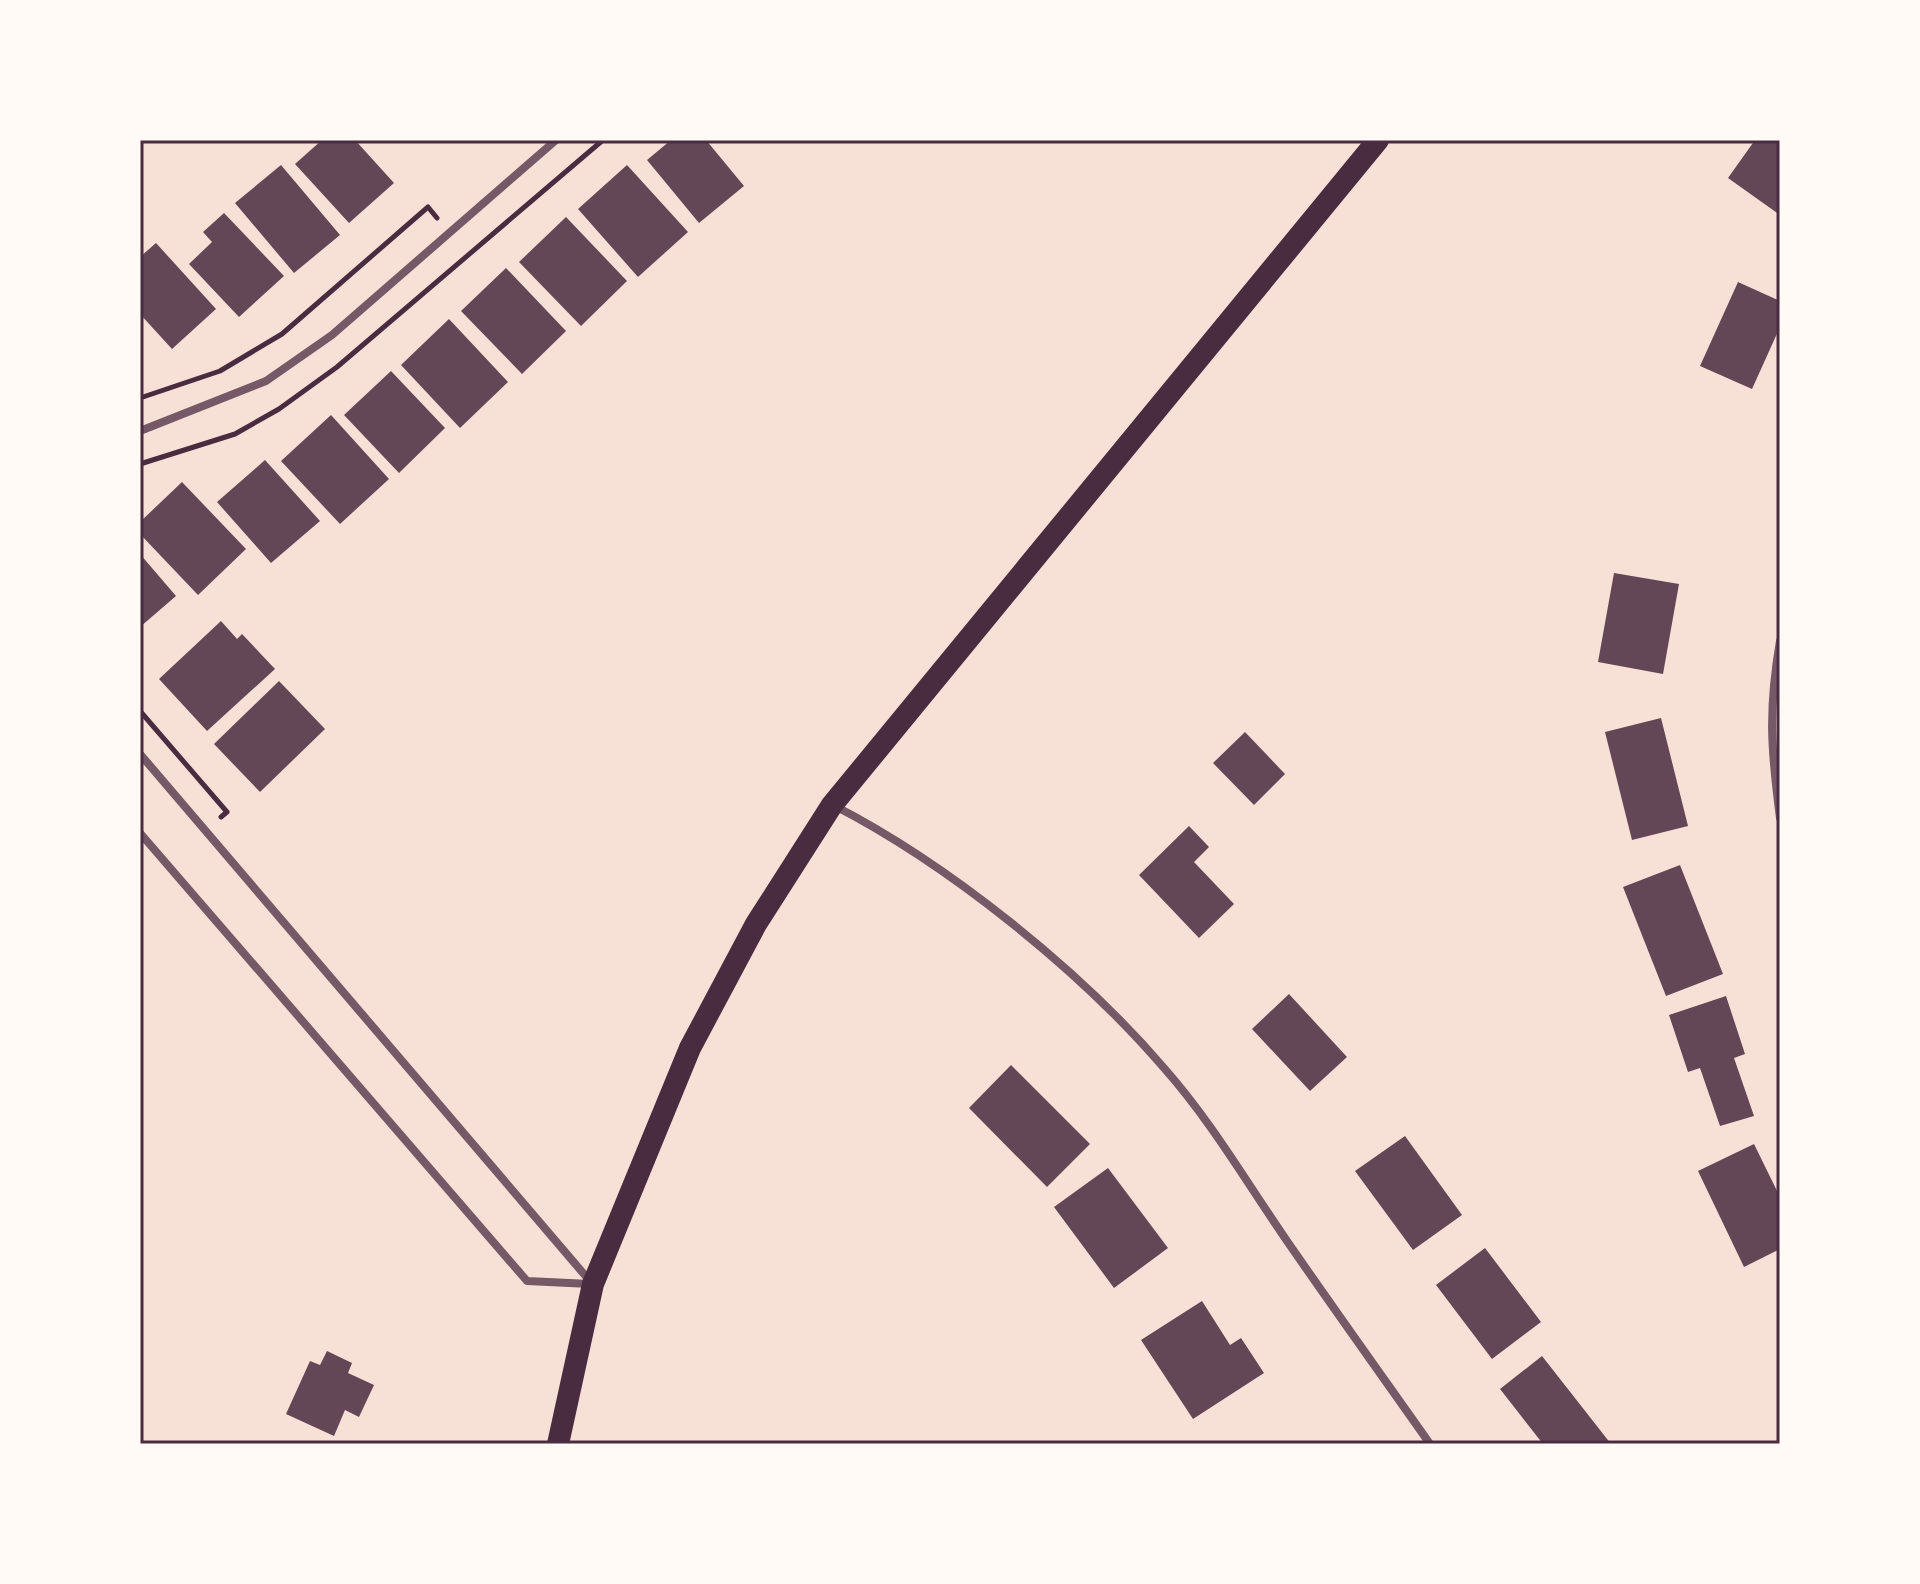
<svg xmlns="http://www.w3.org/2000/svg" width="1920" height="1584" viewBox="0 0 1920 1584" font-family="'IBM Plex Sans',sans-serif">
<rect width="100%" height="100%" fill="#f7e1d7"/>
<!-- building -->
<path fill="#644757" d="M322 140H355L394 183 349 223 295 164Z
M671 140H706L744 186 699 223 647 160Z
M1755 140H1780V215L1728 178Z
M281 165 340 235 294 273 235 203Z
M627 165 688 232 638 277 578 209Z
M224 213 284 276 239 317 189 264 212 242 203 232Z
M566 217 627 281 581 326 519 262Z
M156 243 216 309 172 349 140 314V257Z
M506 268 566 331 522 374 461 311Z
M1738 282 1780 301V327L1752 389 1700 366Z
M449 319 508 382 460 428 401 365Z
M391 371 445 428 399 473 344 415Z
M331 415 389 479 340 524 281 461Z
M265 460 320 521 271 563 217 502Z
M182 482 246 549 198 595 140 534V522Z
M140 554 176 596 140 627Z
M1614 573 1679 584 1663 674 1598 662Z
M221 621 237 639 242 634 275 669 207 731 159 679Z
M279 681 325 729 260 792 214 744Z
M1661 718 1688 826 1632 840 1605 732Z
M1245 732 1285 774 1254 805 1213 763Z
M1189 826 1209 847 1194 862 1234 904 1199 938 1139 875Z
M1680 865 1723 974 1666 996 1623 887Z
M1289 994 1347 1057 1310 1091 1252 1029Z
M1726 996 1745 1054 1734 1058 1754 1116 1720 1126 1700 1068 1688 1072 1669 1015Z
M1011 1065 1090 1144 1047 1187 969 1108Z
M1405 1136 1462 1215 1413 1250 1355 1171Z
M1754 1144 1780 1197V1249L1744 1267 1698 1171Z
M1108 1168 1168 1248 1114 1288 1054 1207Z
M1485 1248 1541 1322 1492 1359 1436 1285Z
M1202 1301 1230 1345 1241 1338 1264 1373 1193 1419 1141 1340Z
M327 1351 352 1363 348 1373 374 1385 359 1417 345 1410 334 1436 286 1414 310 1361 320 1365Z
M1542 1356 1611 1444H1543L1500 1389Z"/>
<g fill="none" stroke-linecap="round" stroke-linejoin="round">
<!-- path -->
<path stroke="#4a2c40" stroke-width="5" d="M140 398 220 371 282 334 428 207 437 218
M140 464 235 434 279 409 337 367 603 140
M140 711 227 812 221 817"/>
<!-- minor -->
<path stroke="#755966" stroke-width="8" d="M140 431 266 381 332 335 556 140
M1780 641C1768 711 1771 749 1780 818
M140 754 589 1280
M833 805C948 864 1080 970 1164 1068 1211 1121 1247 1183 1287 1241 1334 1309 1382 1376 1430 1444
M140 833 527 1281 590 1284"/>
<!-- trunk -->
<path stroke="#4a2c40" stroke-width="22" d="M558 1444 593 1284 690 1048 756 924 832 805 1378 140"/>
</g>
<!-- border -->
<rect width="1920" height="1584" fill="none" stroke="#fffaf5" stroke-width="284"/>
<rect x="142" y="142" width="1636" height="1300" fill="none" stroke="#4a2c40" stroke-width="3"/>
</svg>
